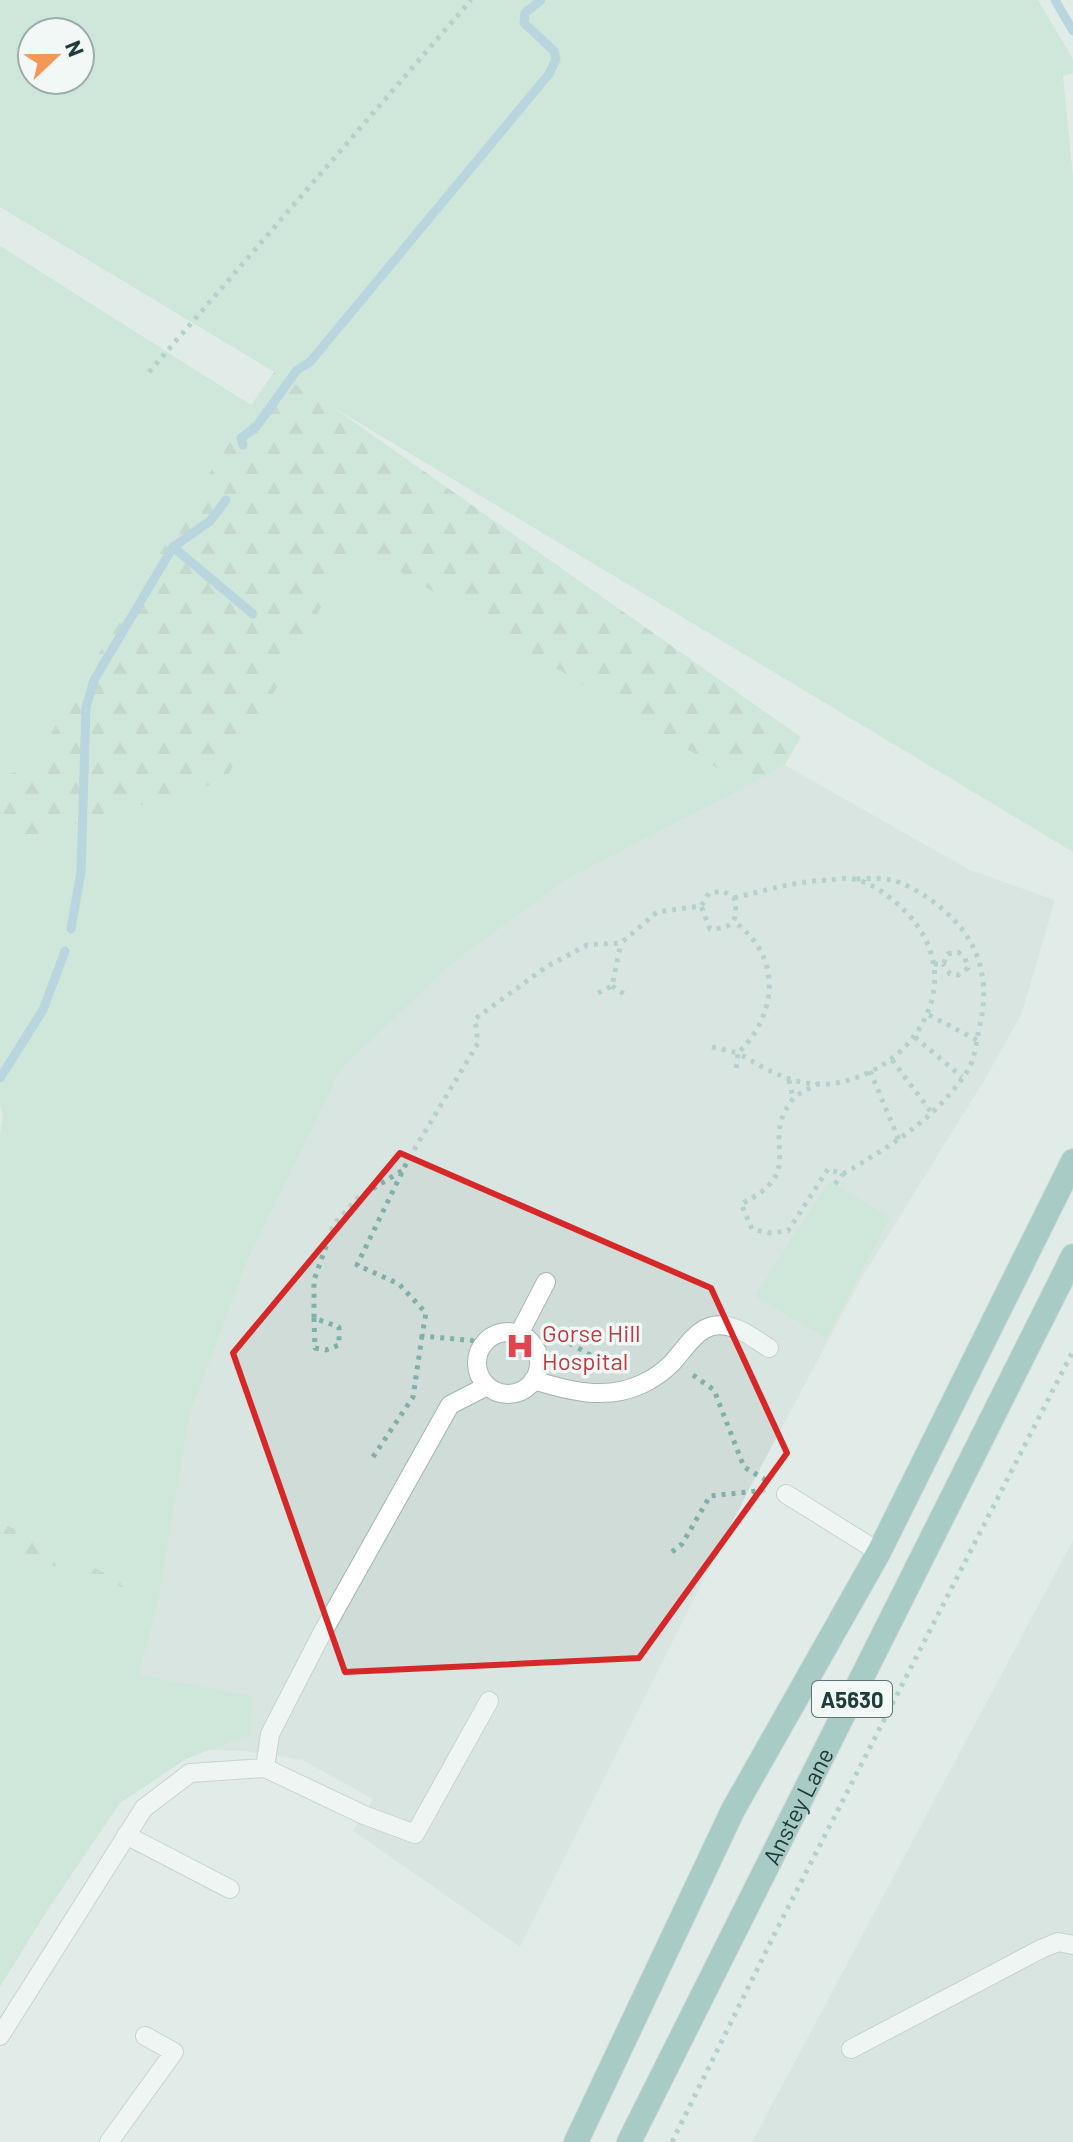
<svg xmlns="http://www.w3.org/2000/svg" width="1073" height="2142" viewBox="0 0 1073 2142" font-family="Barlow,sans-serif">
<defs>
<pattern id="forest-firs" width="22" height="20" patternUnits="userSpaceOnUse" patternTransform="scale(2)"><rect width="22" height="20" fill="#b9ddc9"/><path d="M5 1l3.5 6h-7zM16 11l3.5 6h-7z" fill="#9fbfad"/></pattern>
</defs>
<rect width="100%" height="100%" fill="#e1ece9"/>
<!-- built -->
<path fill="#cfdcd8" d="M785 765 970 870 1055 900 1022 1013 984 1081 861 1279 748 1491 520 1947 353 1831 373 1799 302 1760 242 1751 139 1748V1676L159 1599 190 1414 247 1262 340 1071 450 965 567 879Z
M1073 1540V2142H752Z"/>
<!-- green -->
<path fill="#b9ddc9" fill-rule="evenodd" d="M0 0H1038L1073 59V73L1063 76 1073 177V852L0 207ZM32 32H80V80H32Z
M0 246 251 405 61 715 33 767 0 777Z
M356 543 746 786 567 879 450 965 340 1071 247 1262 190 1414 159 1599 139 1675 252 1696 251 1734 186 1759 120 1803 45 1914 0 1987V1549L151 1595 0 1522V1136L3 1114 0 1107V846L225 781Z
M829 1181 890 1217 826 1338 755 1296Z"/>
<!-- forest -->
<path fill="url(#forest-firs)" d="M274 372 327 403 801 737 785 765 746 786 356 544 225 781 0 846V777L33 766 61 715 251 405Z
M0 1522 159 1599 0 1549Z"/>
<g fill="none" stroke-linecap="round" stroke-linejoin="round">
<!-- stream -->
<path stroke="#88bad2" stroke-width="9" d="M1055 0 1073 31
M243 445 241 438 256 427 297 370 310 362 549 74 556 59 554 51 524 23 525 13 541 0
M173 547 253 614
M71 929 81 871 86 707 94 680 173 547 210 521 226 500
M0 1078 43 1010 65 951"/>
<defs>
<path id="service" d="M477 1363a31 31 0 1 1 62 0a31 31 0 1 1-62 0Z
M519 1334 546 1282
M533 1380C569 1391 606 1401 642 1384 653 1379 664 1371 672 1363 691 1342 703 1315 737 1329 748 1333 759 1342 769 1348
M786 1494 879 1552
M265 1768 270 1734 320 1637 450 1405 487 1386
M126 1835 230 1889
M0 2036 144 1808 190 1773 265 1768 364 1815 415 1834 489 1701
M851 2049 1041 1949 1058 1942 1073 1945
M109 2142 174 2052 145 2036"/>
<g id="primary">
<path d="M576 2142 733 1810 879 1552 1073 1161"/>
<path id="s1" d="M629 2142C775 1845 927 1552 1073 1256"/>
</g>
</defs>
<!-- service casing -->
<use href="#service" stroke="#a4b4b1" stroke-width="20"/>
<!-- primary casing -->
<use href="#primary" stroke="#c1c8c8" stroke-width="26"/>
<!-- path -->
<path stroke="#81b0a9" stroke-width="5" stroke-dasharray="4 6" stroke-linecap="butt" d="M149 372 471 0
M734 898C766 890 796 881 830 880 837 879 847 877 854 879 873 883 892 898 905 911 973 980 914 1074 829 1084 795 1087 765 1069 738 1053L736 1070
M934 964H943L948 954 958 952 965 958 968 968 958 975 950 974 943 964
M612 986 624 994
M598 993 612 986 621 943
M929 1015 977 1040
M915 1037 962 1077
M712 1047 738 1053C779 1013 782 955 733 921
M892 1060 932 1113
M870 1071 899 1140
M789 1080 793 1098
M819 1083C811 1088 798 1093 792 1100 758 1145 810 1170 741 1204L752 1229 769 1233 788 1231 828 1169 843 1174C892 1145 936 1119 968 1070 975 1059 976 1042 979 1029 993 973 975 930 928 898 918 891 903 882 890 880 879 877 865 879 854 879
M835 1184 843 1174
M314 1318 315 1348 326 1350 339 1345V1327L314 1318V1280L334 1224 359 1197 403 1170
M540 1338 571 1344 599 1360 625 1363
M482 1346 477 1341 422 1336 426 1313 399 1284 357 1265 408 1160 478 1043 475 1019 546 967 587 945 621 943 657 912 701 906 709 893 723 891 734 898C739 920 733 929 710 929L701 906
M693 1375 714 1390 744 1467 769 1482
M373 1457 413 1397 422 1336
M672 1552 682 1544 710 1496 766 1490
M672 2142 776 1931 1073 1351"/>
<!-- service -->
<use href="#service" stroke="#fff" stroke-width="18"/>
<!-- primary -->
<use href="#primary" stroke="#65a29c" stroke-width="24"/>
</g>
<!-- marked area -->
<path d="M0 0H1073V2142H0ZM400 1153 711 1288 787 1453 639 1658 345 1672 233 1353Z" fill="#e1ece9" fill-opacity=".55" fill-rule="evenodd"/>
<path fill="none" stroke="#d62828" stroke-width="6" stroke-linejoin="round" d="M400 1153 711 1288 787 1453 639 1658 345 1672 233 1353Z"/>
<!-- icons -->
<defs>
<symbol id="hospital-bare" viewBox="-9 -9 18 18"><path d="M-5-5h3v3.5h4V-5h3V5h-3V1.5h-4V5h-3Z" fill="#e0444e" stroke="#f1f8f6" stroke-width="2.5" paint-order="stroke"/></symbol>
</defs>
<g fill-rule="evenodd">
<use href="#hospital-bare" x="500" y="1326" width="40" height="40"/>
</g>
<g text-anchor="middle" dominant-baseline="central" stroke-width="7" stroke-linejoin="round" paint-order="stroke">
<!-- shield labels -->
<rect fill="#f1f8f6" stroke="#5f7472" stroke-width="2" x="812" y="1681" width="80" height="36" rx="6"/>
<g font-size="22" font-weight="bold" fill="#213c3a">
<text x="852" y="1699">A5630</text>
</g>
<!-- health labels -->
<g font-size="24" fill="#be3a42" stroke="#f1f8f6" text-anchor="start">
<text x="542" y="1332">Gorse Hill<tspan x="542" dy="28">Hospital</tspan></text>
</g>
<!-- street labels -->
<g font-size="24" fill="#213c3a" stroke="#f1f8f6">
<text stroke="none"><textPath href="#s1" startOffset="376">Anstey Lane</textPath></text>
</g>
</g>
<!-- north arrow -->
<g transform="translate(56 56) rotate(68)"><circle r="38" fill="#f1f8f6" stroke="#9eadab" stroke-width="2"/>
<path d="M0-6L14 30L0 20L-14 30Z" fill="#f49757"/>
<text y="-12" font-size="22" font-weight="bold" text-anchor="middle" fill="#213c3a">N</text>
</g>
</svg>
